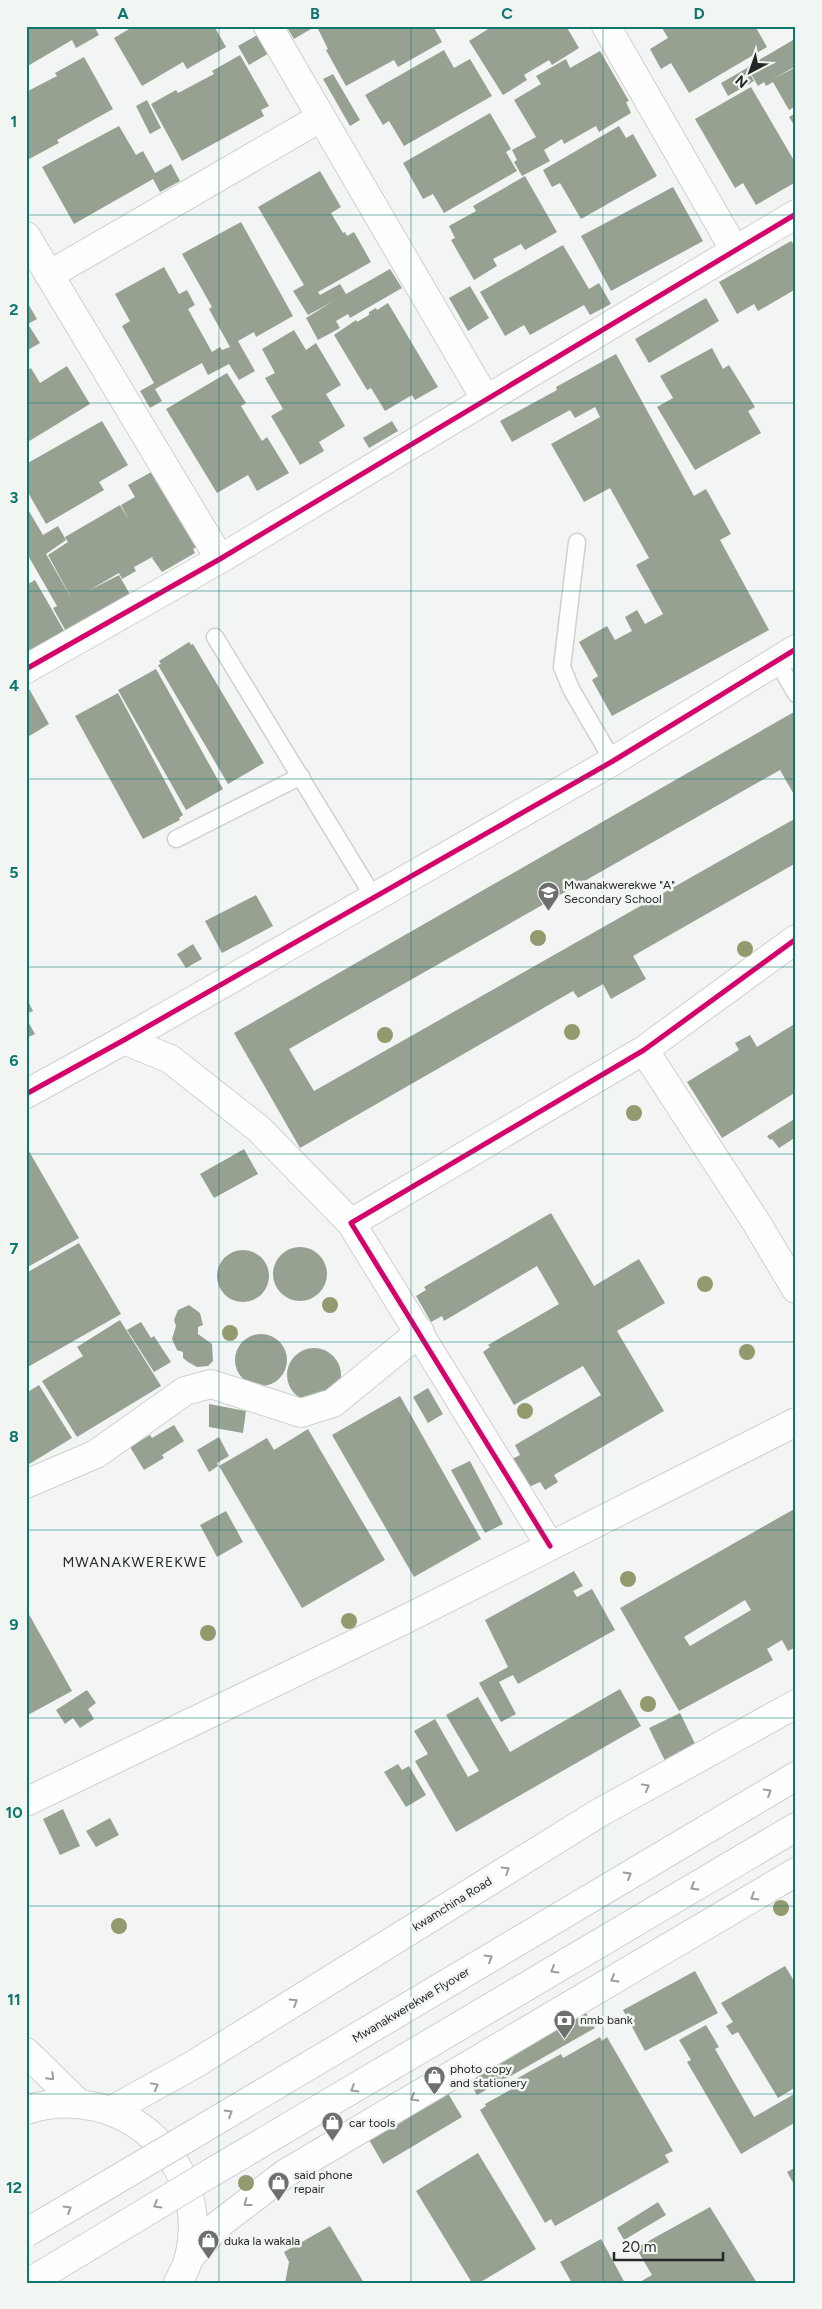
<svg xmlns="http://www.w3.org/2000/svg" width="822" height="2309" viewBox="0 0 822 2309" font-family="Figtree,sans-serif">
<rect width="100%" height="100%" fill="#f3f5f4"/>
<!-- building -->
<path fill="#96a192" fill-rule="evenodd" d="M26 26H94L99 35 76 48 72 40 26 67Z
M134 26H214L226 47 187 69 183 62 142 86 114 38Z
M286 26H316L294 39Z
M323 26H433L442 42 398 67 394 60 346 86 326 50 328 49 318 29Z
M493 26H498L500 29 504 26H566L579 48 552 65 549 60 524 75 527 80 503 95 469 41Z
M661 26H755L767 47 689 93 671 63 661 69 650 49 668 38Z
M259 34 271 52 249 65 238 46Z
M793 40 796 44V66L771 80 796 67V111L794 107 789 110 773 82 766 86 764 82 758 86 747 67Z
M444 50 454 68 470 59 492 96 404 146 389 121 383 125 365 95Z
M600 51 629 101 626 102 631 113 599 132 596 126 564 144 562 139 544 150 550 161 522 176 514 162 517 160 512 150 536 137 514 100 541 84 536 76 566 59 570 68Z
M240 55 269 106 261 110 264 116 182 161 151 104 176 90 178 93 214 74 212 71Z
M84 57 113 109 57 140 59 143 29 159 26 154V88L28 91 57 76 55 73Z
M747 68 754 81 728 96 721 83Z
M333 74 360 120 350 126 323 79Z
M751 87 796 164V182L756 205 743 183 735 188 695 119Z
M147 100 161 128 150 134 136 106Z
M490 113 511 149 506 152 517 171 444 213 433 194 423 199 403 163Z
M796 113V128L789 117Z
M119 126 136 155 143 151 155 173 171 164 180 181 160 192 153 179 74 224 42 167Z
M619 126 626 138 633 134 657 176 581 219 560 183 552 187 543 170Z
M320 171 341 207 331 213 343 233 345 232 347 236 354 232 371 262 318 292 320 295 340 284 346 294 390 269 402 288 350 318 348 314 336 321 340 328 318 340 306 318 332 302 308 315 293 291 304 285 258 207Z
M525 176 557 232 525 250 521 244 493 259 497 266 474 280 451 240 455 238 449 226 476 211 473 206Z
M673 187 703 241 611 291 581 236Z
M241 222 293 316 256 337 254 332 238 341 255 371 239 380 229 364 208 375 202 363 155 389 162 401 150 408 140 391 154 383 122 326 130 321 115 294 164 267 179 294 187 290 195 305 188 309 212 352 220 347 222 350 230 347 209 309 212 307 182 254Z
M791 241 793 243 796 241V289L758 311 754 304 737 314 719 282Z
M563 245 589 289 599 283 611 304 590 315 584 305 530 335 524 325 505 336 480 292Z
M470 286 489 318 468 331 449 298Z
M706 298 719 321 649 363 635 339Z
M26 300 37 319 28 324 40 343 26 351Z
M388 303 438 387 415 400 412 395 385 411 371 388 367 390 334 335 356 320 357 322 369 315V312L376 308 377 310Z
M294 330 306 350 316 343 341 385 326 394 345 426 319 442 324 451 300 465 271 416 283 409 265 378 275 373 262 349Z
M712 348 723 369 729 365 755 407 748 411 761 433 695 470 657 407 673 398 660 376Z
M616 354 694 496 706 489 731 534 720 540 769 630 612 716 592 680 598 676 579 642 607 626 615 640 632 631 625 617 637 610 645 624 663 614 636 565 649 558 610 488 584 502 551 444 600 417 595 407 575 418 570 410 512 442 500 421 557 390 556 387Z
M67 366 90 404 26 443V371L31 368 40 383Z
M227 373 246 403 241 406 262 441 267 437 289 473 257 491 248 475 217 493 166 409Z
M102 421 128 465 99 482 104 490 46 524 26 489V464Z
M392 421 398 431 369 448 363 438Z
M155 470 199 546 193 549 195 553 162 572 152 558 154 556 133 520 154 556 134 567 136 571 122 579 119 573 88 591 119 575 132 598 68 635 53 608 57 606 26 552V506L43 535 58 526 66 540 46 554 73 601 48 555 68 542 65 537 120 505 130 522 121 505 135 497 128 485Z
M35 580 67 636 26 660V585Z
M189 642 191 645 193 644 264 763 228 784 158 665 161 664 159 661Z
M156 669 223 789 186 810 118 690Z
M28 687 49 724 26 738V688Z
M118 693 183 815 179 818 180 820 143 839 75 716Z
M794 712 796 798 780 770 289 1049 314 1091 796 818V863L633 956 646 979 611 999 603 984 578 998 573 991 300 1148 234 1033Z
M256 895 273 926 222 953 205 921Z
M193 944 202 959 186 968 177 954Z
M26 997 33 1011 26 1014Z
M26 1018 35 1034 26 1038Z
M796 1023V1092L722 1138 687 1082 739 1050 735 1043 750 1035 757 1047Z
M796 1118V1137L779 1148 772 1139 770 1140 767 1136Z
M26 1146 79 1238 26 1268Z
M244 1149 258 1174 214 1198 200 1174Z
M551 1213 594 1286 639 1259 665 1303 617 1331 664 1411 554 1475 558 1482 545 1490 540 1482 529 1487 512 1459 520 1455 515 1445 601 1395 583 1366 514 1405 483 1352 490 1347 488 1345 559 1304 537 1266 444 1321 442 1316 431 1322 416 1296 426 1290 424 1287Z
M79 1243 121 1314 26 1368V1273Z
M273 1274a27 27 0 1 1 54 0a27 27 0 1 1-54 0Z
M217 1276a26 26 0 1 1 52 0a26 26 0 1 1-52 0Z
M189 1305 200 1313 203 1325 198 1327V1334L212 1344 213 1361 208 1366 197 1367 188 1362 183 1358V1352L177 1350 172 1339 176 1326 174 1320 178 1310Z
M120 1320 161 1386 77 1437 42 1381 83 1356 77 1347Z
M141 1322 151 1338 154 1336 171 1362 154 1372 127 1330Z
M235 1360a26 26 0 1 1 52 0a26 26 0 1 1-52 0Z
M287 1375a27 27 0 1 1 54 0a27 27 0 1 1-54 0Z
M39 1385 72 1438 26 1466V1393Z
M428 1388 443 1414 428 1423 413 1397Z
M400 1396 481 1539 414 1577 332 1435Z
M209 1404 246 1411 243 1433 209 1427Z
M174 1425 184 1441 162 1455 164 1458 144 1470 130 1447 150 1435 152 1438Z
M308 1429 385 1560 302 1608 219 1466 267 1438 274 1450Z
M219 1437 229 1456 217 1463 218 1466 209 1472 197 1450Z
M470 1461 503 1524 485 1533 451 1470Z
M796 1508V1647L788 1651 782 1640 767 1649 773 1660 679 1711 620 1608ZM745 1600 751 1610 690 1646 684 1637Z
M226 1511 243 1542 217 1557 200 1525Z
M574 1571 583 1586 573 1591 577 1597 592 1589 615 1630 518 1684 513 1675 499 1682 516 1714 501 1722 479 1683 508 1667 485 1620Z
M26 1609 72 1691 26 1716Z
M620 1689 641 1726 456 1832 415 1761 428 1754 414 1731 435 1719 468 1777 479 1771 446 1715 478 1697 510 1752Z
M87 1690 96 1703 88 1709 94 1719 80 1728 73 1718 65 1724 56 1710Z
M680 1713 701 1756 668 1767 649 1728Z
M398 1764 402 1770 409 1766 426 1795 406 1807 384 1772Z
M63 1809 80 1846 60 1855 43 1819Z
M110 1818 119 1835 96 1847 86 1831Z
M785 1966 796 1984V2087L778 2098 738 2032 732 2035 726 2026 733 2022 721 2003Z
M695 1971 718 2013 645 2051 623 2010Z
M586 2013 595 2028 477 2095 468 2079 561 2014 566 2024Z
M706 2025 719 2047 715 2049 754 2117 796 2093V2122L741 2154 687 2062 691 2060 679 2040Z
M600 2037 602 2041 607 2037 673 2151 665 2155 669 2162 555 2226 551 2219 545 2223 480 2110 486 2106 485 2104 519 2085 516 2079 561 2054 563 2058Z
M443 2085 462 2117 383 2164 368 2138Z
M478 2153 536 2249 479 2283H472L416 2191Z
M796 2167V2188L787 2172Z
M658 2202 666 2215 624 2240 617 2228Z
M710 2207 757 2283H638L652 2275 636 2248Z
M330 2226 364 2283H285L289 2262 284 2252Z
M601 2239 625 2283H572L560 2262Z"/>
<g fill="none" stroke-linecap="round" stroke-linejoin="round">
<defs>
<path id="lane" d="M577 542 562 667 571 689 613 761
M215 637 373 896
M777 661 796 694
M176 839 301 776"/>
<path id="street" d="M268 26 486 400
M606 26 734 249
M26 236 220 559
M49 275 320 118
M26 669 220 559 796 214
M124 1040 170 1059 259 1129 351 1223
M644 1050 756 1222 796 1289
M26 1094 124 1040 613 761 796 649
M26 1484 96 1454 185 1391 211 1384 301 1413 333 1403 420 1332
M550 1546 351 1223 644 1050 796 939
M26 1802 406 1619 796 1422"/>
<path id="secondary" d="M112 2110 193 2065 599 1813 796 1704
M187 2138 796 1776
M214 2171 796 1827
M189 2258 218 2225 286 2173 796 1872"/>
<path id="primary" d="M26 2052 77 2102
M26 2110C120 2080 213 2160 189 2258 187 2266 182 2275 178 2283"/>
</defs>
<!-- lane casing -->
<use href="#lane" stroke="#cfd0cf" stroke-width="19"/>
<!-- street casing -->
<use href="#street" stroke="#cfd0cf" stroke-width="30"/>
<!-- secondary casing -->
<use href="#secondary" stroke="#cfd0cf" stroke-width="30"/>
<!-- primary casing -->
<use href="#primary" stroke="#cfd0cf" stroke-width="30"/>
<!-- lane -->
<use href="#lane" stroke="#fdfefd" stroke-width="16"/>
<!-- street -->
<use href="#street" stroke="#fdfefd" stroke-width="28"/>
<!-- secondary -->
<use href="#secondary" stroke="#fdfefd" stroke-width="28"/>
<!-- primary -->
<use href="#primary" stroke="#fdfefd" stroke-width="28"/>
<defs>
<path id="secondary-bridge" d="M26 2233 187 2138
M28 2283 214 2171"/>
</defs>
<!-- secondary-bridge casing -->
<use href="#secondary-bridge" stroke="#cfd0cf" stroke-width="30" stroke-linecap="butt"/>
<!-- secondary-bridge -->
<use href="#secondary-bridge" stroke="#fdfefd" stroke-width="28"/>
<defs>
<path id="cycleway" d="M26 669 220 559 796 214
M26 1094 124 1040 613 761 796 649
M550 1546 351 1223 644 1050 796 939"/>
</defs>
<!-- cycleway casing -->
<use href="#cycleway" stroke="#f2f6f3" stroke-width="8"/>
<!-- cycleway -->
<use href="#cycleway" stroke="#d6006c" stroke-width="5"/>
</g>
<!-- trees -->
<g fill="#939a6e">
<circle cx="538" cy="938" r="8"/>
<circle cx="745" cy="949" r="8"/>
<circle cx="572" cy="1032" r="8"/>
<circle cx="385" cy="1035" r="8"/>
<circle cx="634" cy="1113" r="8"/>
<circle cx="705" cy="1284" r="8"/>
<circle cx="330" cy="1305" r="8"/>
<circle cx="230" cy="1333" r="8"/>
<circle cx="747" cy="1352" r="8"/>
<circle cx="525" cy="1411" r="8"/>
<circle cx="628" cy="1579" r="8"/>
<circle cx="349" cy="1621" r="8"/>
<circle cx="208" cy="1633" r="8"/>
<circle cx="648" cy="1704" r="8"/>
<circle cx="781" cy="1908" r="8"/>
<circle cx="119" cy="1926" r="8"/>
<circle cx="246" cy="2183" r="8"/>
</g>
<!-- one-way arrows -->
<defs><path id="oneway-chevron" d="M-2-3.5L2.5 0L-2 3.5" fill="none" stroke-width="1.6" stroke-linecap="round" stroke-linejoin="round" transform="scale(1.25)"/></defs>
<g stroke="#9c9d9d">
<use href="#oneway-chevron" transform="translate(646 1787) rotate(-29)"/>
<use href="#oneway-chevron" transform="translate(768 1792) rotate(-31)"/>
<use href="#oneway-chevron" transform="translate(506 1870) rotate(-32)"/>
<use href="#oneway-chevron" transform="translate(628 1875) rotate(-31)"/>
<use href="#oneway-chevron" transform="translate(694 1887) rotate(149)"/>
<use href="#oneway-chevron" transform="translate(754 1897) rotate(149)"/>
<use href="#oneway-chevron" transform="translate(489 1958) rotate(-31)"/>
<use href="#oneway-chevron" transform="translate(554 1970) rotate(149)"/>
<use href="#oneway-chevron" transform="translate(614 1979) rotate(149)"/>
<use href="#oneway-chevron" transform="translate(294 2002) rotate(-32)"/>
<use href="#oneway-chevron" transform="translate(51 2077) rotate(45)"/>
<use href="#oneway-chevron" transform="translate(155 2086) rotate(-29)"/>
<use href="#oneway-chevron" transform="translate(354 2089) rotate(149)"/>
<use href="#oneway-chevron" transform="translate(414 2098) rotate(149)"/>
<use href="#oneway-chevron" transform="translate(229 2113) rotate(-31)"/>
<use href="#oneway-chevron" transform="translate(247 2203) rotate(143)"/>
<use href="#oneway-chevron" transform="translate(157 2205) rotate(149)"/>
<use href="#oneway-chevron" transform="translate(68 2209) rotate(-31)"/>
</g>
<!-- grid -->
<path fill="none" stroke="#0f766e" stroke-width="1" stroke-opacity="0.55" d="M219 26V2283M411 26V2283M603 26V2283M26 215H796M26 403H796M26 591H796M26 779H796M26 967H796M26 1154H796M26 1342H796M26 1530H796M26 1718H796M26 1906H796M26 2094H796"/>
<!-- icons -->
<defs>
<symbol id="school-pin" viewBox="-11 -11 22 30"><path d="M0 17L-7.5 6A9.5 9.5 0 1 1 7.5 6Z" fill="#6e6f6f" stroke="#f2f6f3"/><path d="M0-5L7-2L0 1L-7-2ZM-4 1L0 2.5L4 1V4Q0 6-4 4Z" fill="#fff"/></symbol>
<symbol id="bank-pin" viewBox="-11 -11 22 30"><path d="M0 17L-7.5 6A9.5 9.5 0 1 1 7.5 6Z" fill="#6e6f6f" stroke="#f2f6f3"/><path d="M-6-4H6V4H-6ZM0-2.3a2.3 2.3 0 1 0 0 4.6a2.3 2.3 0 1 0 0-4.6Z" fill="#fff"/></symbol>
<symbol id="shop-pin" viewBox="-11 -11 22 30"><path d="M0 17L-7.5 6A9.5 9.5 0 1 1 7.5 6Z" fill="#6e6f6f" stroke="#f2f6f3"/><path d="M-5-2.5h2.3a2.7 3.5 0 0 1 5.4 0H5L5.5 6h-11ZM-1.5-2.5h3a1.5 2.3 0 0 0-3 0Z" fill="#fff"/></symbol>
</defs>
<g fill-rule="evenodd">
<use href="#school-pin" x="536" y="880" width="25" height="34"/>
<use href="#bank-pin" x="552" y="2008" width="25" height="34"/>
<use href="#shop-pin" x="422" y="2064" width="25" height="34"/>
<use href="#shop-pin" x="320" y="2110" width="25" height="34"/>
<use href="#shop-pin" x="266" y="2170" width="25" height="34"/>
<use href="#shop-pin" x="196" y="2228" width="25" height="34"/>
</g>
<g text-anchor="middle" dominant-baseline="central" stroke-width="5" stroke-linejoin="round" paint-order="stroke">
<!-- poi labels -->
<g font-size="12" fill="#262727" stroke="#f2f6f3" text-anchor="start">
<text x="564" y="885">Mwanakwerekwe "A"<tspan x="564" dy="14">Secondary School</tspan></text>
<text x="580" y="2020">nmb bank</text>
<text x="450" y="2069">photo copy<tspan x="450" dy="14">and stationery</tspan></text>
<text x="349" y="2123">car tools</text>
<text x="294" y="2175">said phone<tspan x="294" dy="14">repair</tspan></text>
<text x="224" y="2241">duka la wakala</text>
</g>
<!-- street labels -->
<g font-size="12" fill="#262727" stroke="#f2f6f3">
<text transform="translate(452 1904) rotate(-32)">kwamchina Road</text>
<text transform="translate(411 2005) rotate(-31)">Mwanakwerekwe Flyover</text>
</g>
<!-- neighbourhood labels -->
<g font-size="14" letter-spacing="1" fill="#262727" stroke="#f2f6f3">
<text x="135" y="1562">MWANAKWEREKWE</text>
</g>
</g>
<!-- border -->
<rect width="822" height="2309" fill="none" stroke="#f2f6f3" stroke-width="55"/>
<!-- north arrow -->
<g transform="translate(750 72) rotate(221)" stroke="#f2f6f3" stroke-width="4" paint-order="stroke">
<path d="M0-4L9 19L0 12L-9 19Z" fill="#262727"/>
<text y="-8" font-size="14" font-weight="bold" text-anchor="middle" fill="#262727">N</text>
</g>
<!-- scale -->
<path d="M614 2252v8h109v-8" fill="none" stroke="#262727" stroke-width="2.5"/>
<text x="622" y="2252" font-size="15" fill="#262727" stroke="#f2f6f3" stroke-width="4" paint-order="stroke">20 m</text>
<rect x="28" y="28" width="766" height="2254" fill="none" stroke="#0f766e" stroke-width="2"/>
<g font-size="16" text-anchor="middle" font-weight="bold" fill="#0f766e">
<text x="123" y="19">A</text>
<text x="315" y="19">B</text>
<text x="507" y="19">C</text>
<text x="699" y="19">D</text>
<text x="14" y="127">1</text>
<text x="14" y="315">2</text>
<text x="14" y="503">3</text>
<text x="14" y="691">4</text>
<text x="14" y="878">5</text>
<text x="14" y="1066">6</text>
<text x="14" y="1254">7</text>
<text x="14" y="1442">8</text>
<text x="14" y="1630">9</text>
<text x="14" y="1818">10</text>
<text x="14" y="2005">11</text>
<text x="14" y="2193">12</text>
</g>
</svg>
